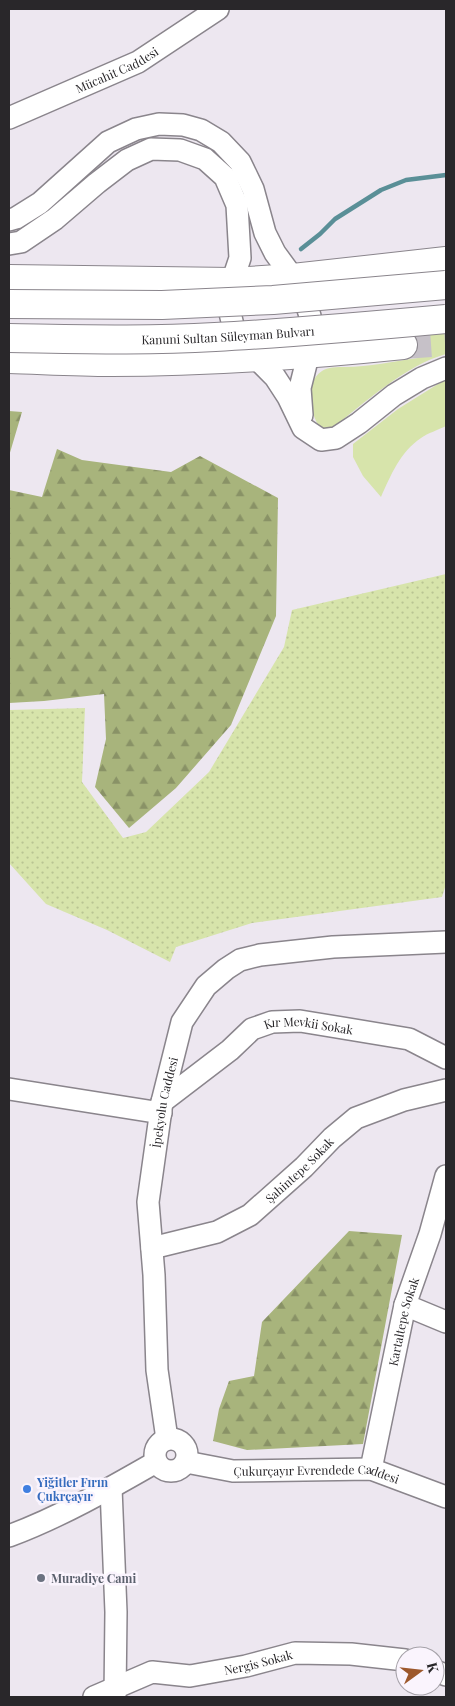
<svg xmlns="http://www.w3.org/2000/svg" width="455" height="1706" viewBox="0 0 455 1706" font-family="'Playfair Display',serif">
<defs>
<pattern id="grass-dots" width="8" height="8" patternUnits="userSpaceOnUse" patternTransform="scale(1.25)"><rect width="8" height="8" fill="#d7e4ab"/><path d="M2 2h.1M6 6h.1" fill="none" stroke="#b9c493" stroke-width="1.8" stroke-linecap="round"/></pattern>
<pattern id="forest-firs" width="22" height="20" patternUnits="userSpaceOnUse" patternTransform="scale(1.25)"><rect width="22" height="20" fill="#a8b47c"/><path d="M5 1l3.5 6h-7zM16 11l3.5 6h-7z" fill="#899266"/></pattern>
</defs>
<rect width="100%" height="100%" fill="#ede7f0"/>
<!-- grass -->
<path fill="url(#grass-dots)" d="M446 574V884L442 897 252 923 176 947 170 962 107 930 46 904 9 863V710L85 708 82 782 123 838 146 832 209 772 284 647 292 610Z"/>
<!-- forest -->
<path fill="url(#forest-firs)" d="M9 411 22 412 9 456Z
M57 449 82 460 171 472 200 456 278 498 276 616 231 725 176 788 129 828 95 787 106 739 104 694 44 701 9 703V490L42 497Z
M349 1231 402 1235 363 1444 247 1450 213 1441 219 1409 229 1381 254 1376 262 1322Z"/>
<!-- park -->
<path fill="#d7e4ab" d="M446 332V354C406 365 363 404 330 430L320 428C310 412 303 384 322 371 327 367 338 367 345 367 369 367 394 361 418 358L416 335Z
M446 379V426C438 430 428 433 421 438 400 452 391 475 381 497L363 476 353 457V444L398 409Z"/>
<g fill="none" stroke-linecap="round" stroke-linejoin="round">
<!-- stream -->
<path stroke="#5a8f97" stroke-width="4.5" d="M301 249 320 234 335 219 381 190 406 180 446 175"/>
<!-- major-tunnel -->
<path stroke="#c6c1c8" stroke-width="28" stroke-dasharray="28 14" stroke-linecap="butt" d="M403 345 446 342"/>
<defs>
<g id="minor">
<path id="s1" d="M9 118 138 62 218 9"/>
<path d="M9 220 16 218 40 203 108 142 136 129 159 124 183 125 201 130 221 142 240 162 253 189 265 233 275 253 302 290 310 316 311 344 300 388 302 415"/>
<path d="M9 244 21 242 55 219 97 183 127 160 151 149 180 150 205 159 225 177 237 205 240 258 232 282 230 313 237 342 255 357 275 377 288 397 303 428 321 440 336 438 359 423 394 395 422 378 446 368"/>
<path d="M9 1089 161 1113"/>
<path id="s2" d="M162 1102 230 1050 252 1029 272 1022 300 1021 409 1039 446 1058"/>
<path id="s3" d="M152 1248 217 1232 250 1215 304 1167 332 1138 356 1118 404 1100 446 1090"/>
<path d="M405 1305 446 1322"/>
<circle cx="171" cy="1455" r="16"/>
<path id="s4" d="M167 1439 157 1370 154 1275 148 1202 162 1102 182 1022 206 986 226 969 240 960 260 955 333 947 446 942"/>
<path id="s5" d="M186 1462 233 1471 371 1469 446 1497"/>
<path id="s6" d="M371 1469 405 1305 430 1234 446 1176"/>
<path d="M111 1488 116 1612 115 1697"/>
<path d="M9 1536C60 1517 109 1489 156 1462"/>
<path d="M435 1671 446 1675"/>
<path id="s7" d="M94 1697 152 1672 190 1676 246 1666 295 1653 351 1654 405 1660"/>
</g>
<path id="major" d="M9 279 232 282 293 278 446 261
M9 359C43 360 77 362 111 362 209 362 306 355 403 345"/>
</defs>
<!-- minor casing -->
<use href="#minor" stroke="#8a858c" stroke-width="24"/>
<!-- major casing -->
<use href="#major" stroke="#8a858c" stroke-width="30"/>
<!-- minor -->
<use href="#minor" stroke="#fff" stroke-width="21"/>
<!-- major -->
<use href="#major" stroke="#fff" stroke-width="28"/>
<defs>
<g id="major-bridge">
<path d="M9 304 162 305 273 300 446 285"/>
<path id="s8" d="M9 338C77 339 146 341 215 337 292 333 369 326 446 319"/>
</g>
</defs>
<!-- major-bridge casing -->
<use href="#major-bridge" stroke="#8a858c" stroke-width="30" stroke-linecap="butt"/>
<!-- major-bridge -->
<use href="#major-bridge" stroke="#fff" stroke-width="28"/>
</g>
<!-- markers -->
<circle fill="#3f7fe0" stroke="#faf4fd" stroke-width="2" cx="27" cy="1489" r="5"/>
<circle fill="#6b7280" stroke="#faf4fd" stroke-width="2" cx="41" cy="1578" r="5"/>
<g text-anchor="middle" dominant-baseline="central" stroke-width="5" stroke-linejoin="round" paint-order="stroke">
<!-- street labels -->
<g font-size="12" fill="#29272a" stroke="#faf4fd">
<text stroke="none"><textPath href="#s1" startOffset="118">Mücahit Caddesi</textPath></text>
<text stroke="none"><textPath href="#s8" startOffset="219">Kanuni Sultan Süleyman Bulvarı</textPath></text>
<text stroke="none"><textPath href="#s2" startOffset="174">Kır Mevkii Sokak</textPath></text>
<text stroke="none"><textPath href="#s4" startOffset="339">İpekyolu Caddesi</textPath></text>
<text stroke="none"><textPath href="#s3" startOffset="171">Şahintepe Sokak</textPath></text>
<text stroke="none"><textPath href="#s6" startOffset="151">Kartaltepe Sokak</textPath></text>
<text stroke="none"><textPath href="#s5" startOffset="132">Çukurçayır Evrendede Caddesi</textPath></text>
<text stroke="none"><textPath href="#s7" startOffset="171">Nergis Sokak</textPath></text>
</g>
<!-- shop labels -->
<g font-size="12" font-weight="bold" fill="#366cbe" stroke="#faf4fd" text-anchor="start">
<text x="37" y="1482">Yiğitler Fırın<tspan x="37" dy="14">Çukrçayır</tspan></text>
</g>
<!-- worship labels -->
<g font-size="12" font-weight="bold" fill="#5b616d" stroke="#faf4fd" text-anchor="start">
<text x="51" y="1578">Muradiye Cami</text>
</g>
</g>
<!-- border -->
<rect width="455" height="1706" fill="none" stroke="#29272a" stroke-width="20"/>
<!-- north arrow -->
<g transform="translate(420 1671) rotate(75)"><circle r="24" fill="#faf4fd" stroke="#a6a2a9"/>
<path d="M0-4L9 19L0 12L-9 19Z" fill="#9d582c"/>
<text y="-8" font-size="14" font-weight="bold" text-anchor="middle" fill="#29272a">K</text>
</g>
</svg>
